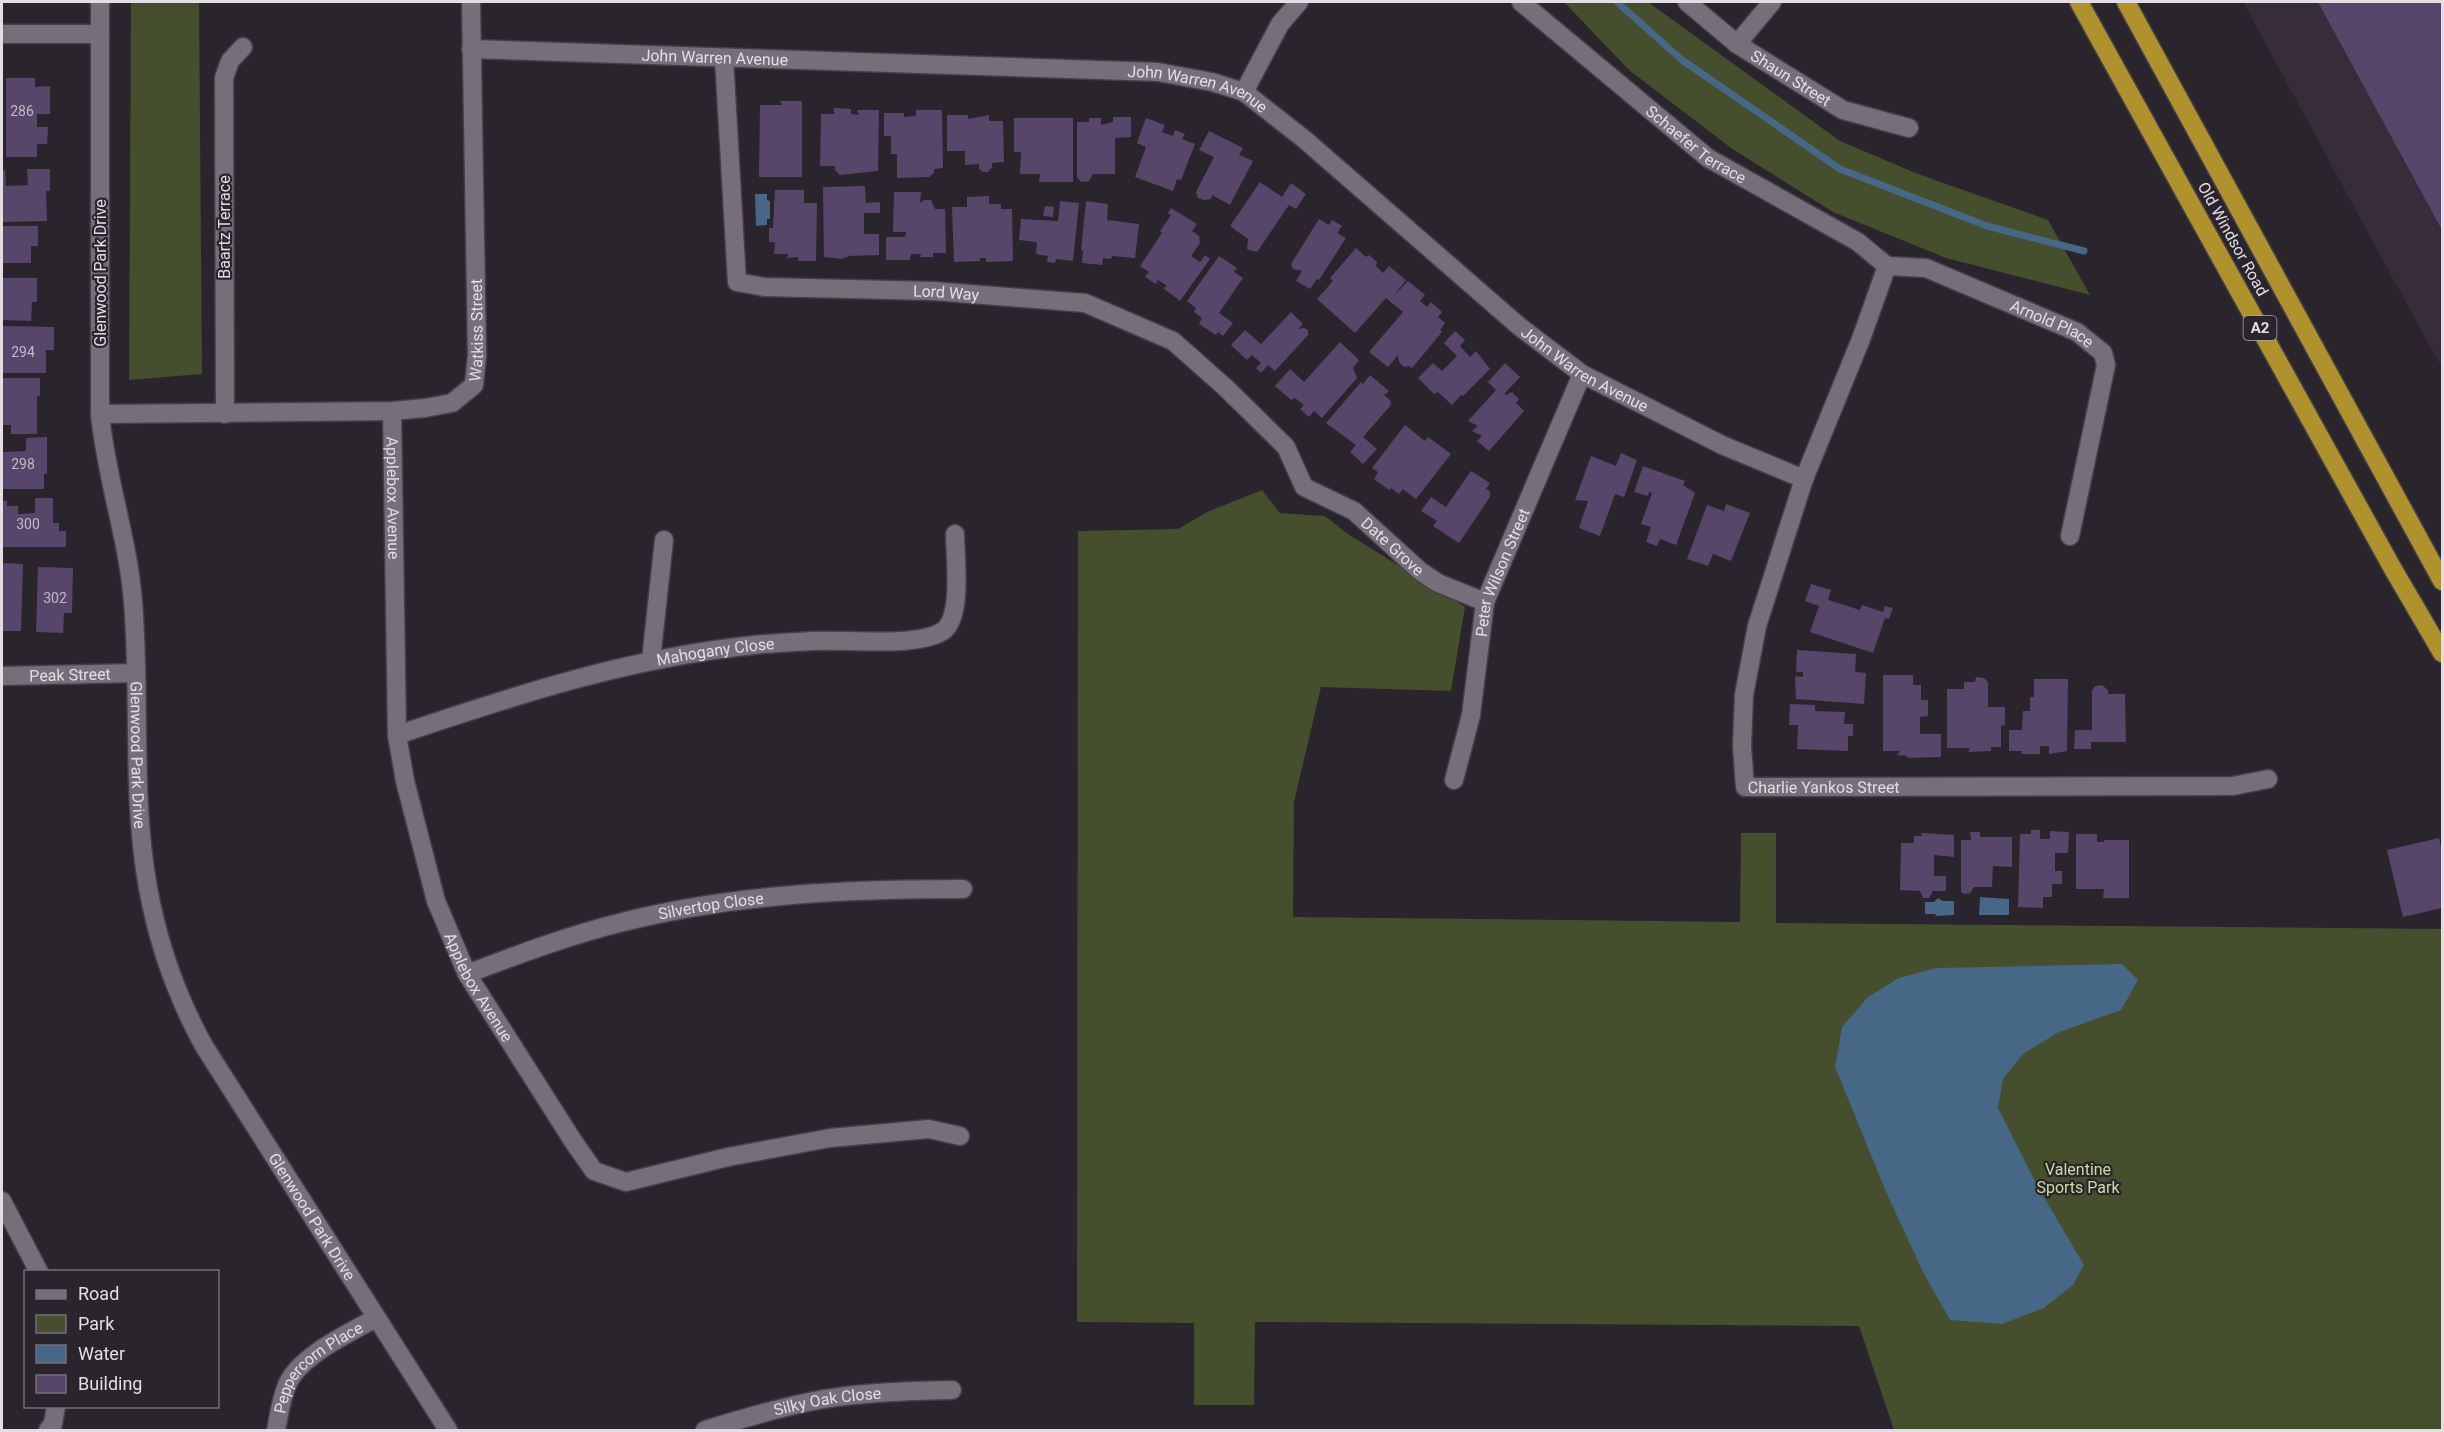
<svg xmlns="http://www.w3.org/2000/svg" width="2444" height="1432" viewBox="0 0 2444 1432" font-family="Roboto,sans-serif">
<rect width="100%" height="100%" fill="#2a242d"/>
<!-- built -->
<path fill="#362c3a" d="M2243 2H2442V368L2385 264Z"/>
<!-- green -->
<path fill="#454e2d" d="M131 2H199L202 374 129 380Z
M1564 2H1648L1840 141 1918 174 2048 220 2090 295 1946 258 1833 212 1731 148 1629 70Z
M1262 490 1280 513 1325 516 1348 534 1465 607 1451 691 1321 687 1294 802 1293 917 1740 922 1741 833H1776V923L2442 929V1430H1894L1859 1326 1255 1322 1254 1405H1194V1323L1077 1322 1078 531 1178 529 1207 512Z"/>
<!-- water -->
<path fill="#476786" d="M755 194H767V200L770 201V219H767V225L756 226Z
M1980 897 2009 899V915H1979Z
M1938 898 1943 901H1954V915L1935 916 1936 914H1925V902H1934Z
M2122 964 2138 980 2121 1010 2057 1033 2023 1054 2003 1079 1998 1108 2038 1187 2084 1265 2073 1285 2044 1308 2002 1324 1950 1320 1924 1274 1887 1194 1835 1067 1842 1027 1868 997 1899 978 1936 968Z"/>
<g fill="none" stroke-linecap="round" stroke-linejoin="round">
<!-- stream -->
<path stroke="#476786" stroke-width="7" d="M1617 2 1682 60 1840 169 1987 226 2084 251"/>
</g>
<!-- building -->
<path fill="#58466a" d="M2318 2H2442V230Z
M6 78H35V87L50 86V114H37V127H48L47 144H37V157H6Z
M780 101H802V177H759L760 105H782Z
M834 108 851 109V114L859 115 857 110H879L878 171 840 175 835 170V166H820L821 114H834Z
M916 110H942L943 168 934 169V173L929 177 897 178V154H891V136H884V113H904V117L916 116Z
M947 115H968V119L989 115V121H1003L1004 162 992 163V167L988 172H983L979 169V164L965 165V151H947Z
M1113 117H1131V137L1115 138V174H1093L1089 181 1081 182 1077 177V122H1089V118H1101V125L1113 122Z
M1014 118H1073V182H1039L1040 174H1020L1021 152H1014Z
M1146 118 1165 125 1162 132 1173 136 1175 130 1185 134 1182 139 1195 144 1181 180 1177 179 1173 191 1135 177 1146 147 1137 143Z
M1209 131 1243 148 1239 155 1253 161 1230 205 1212 195 1211 199 1204 200 1198 198 1196 192 1214 157 1199 150Z
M27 169H50V191H46L47 221 2 222V170H5L6 186 28 185Z
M1260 182 1282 197 1291 183 1306 194 1296 209 1289 205 1257 252 1253 251 1247 249 1248 239 1230 226Z
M865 186 866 203 880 202V213H864V234H879V255L847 256 848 258 843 257 844 259 824 257 823 187Z
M775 190H804V203H817L816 261H798V257L787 258 788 254H774L775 242H769V228H773Z
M894 192H921L920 203 924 200H931L935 209H945L946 253H933V257H920L921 254H911L910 260H886V237H905L906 232H893Z
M989 196V204H1001V209H1012L1013 261 986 262V258H980V261L954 262 952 207H967V197Z
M1060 201 1079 203 1073 261 1056 259 1055 263 1047 262 1048 256 1036 254 1037 242 1019 240 1021 219 1058 221Z
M1086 201 1108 204 1107 220 1139 224 1135 258 1112 256 1111 259 1103 258 1102 265 1082 263 1083 250H1081Z
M1045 206 1054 207 1053 217 1043 216Z
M1171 208 1197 224 1192 231 1199 236 1200 243 1191 256 1200 262 1205 255 1210 259 1180 301 1163 288 1167 286 1158 280 1156 284 1145 277 1149 272 1140 266 1162 233 1160 231 1171 215 1168 213Z
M1319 219 1329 225 1332 220 1342 226 1337 233 1346 238 1319 280 1317 279 1310 289 1296 281 1302 271 1293 269 1291 264Z
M2 226H38V246H31V263H2Z
M1356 248 1366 257 1369 255 1377 262 1376 266 1383 273 1389 266 1406 280 1393 297 1408 281 1425 295 1420 301 1427 307 1431 302 1442 312 1438 317 1445 323 1440 330 1442 332 1412 368 1409 366 1404 367 1399 362 1398 355 1388 367 1369 352 1403 312 1386 298 1355 333 1317 299 1333 281 1330 278Z
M1219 256 1237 268 1234 272 1243 278 1219 313 1233 323 1223 336 1218 332 1216 335 1199 324 1202 318 1194 312 1196 308 1187 301Z
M2 278H37V302H32L31 321 2 320Z
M1291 312 1303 324 1298 329 1304 328 1308 330V335L1275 371 1268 365 1261 373 1256 368 1261 363 1252 355 1247 360 1231 345 1245 330 1261 344Z
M2 326 54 327V350H46V373H2Z
M1455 331 1465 340 1460 346 1470 357 1476 351 1490 369 1463 396 1461 395 1452 405 1438 392 1434 394 1418 378 1433 363 1442 371 1457 356 1444 343Z
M1340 342 1359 360 1353 368 1357 378 1322 418 1314 411 1309 417 1300 409 1304 405 1295 398 1291 400 1275 386 1290 369 1304 382Z
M1505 363 1520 377 1505 393 1506 395 1512 392 1519 399 1516 403 1524 411 1489 451 1477 441 1482 436 1472 431 1478 426 1468 421 1496 390 1488 382Z
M1370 375 1389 391 1384 395 1390 400 1391 405 1363 437 1377 449 1363 464 1350 452 1356 445 1326 423 1361 382 1363 384Z
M2 378H40V396H37V434H11V425H2Z
M1405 425 1425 441 1428 437 1451 454 1416 499 1403 489 1399 494 1391 488 1389 490 1374 479 1378 472 1372 468Z
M47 437V474H44V489H2V452L26 451V438Z
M1621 453 1637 460 1624 497 1615 494 1600 536 1579 528 1588 501 1575 500 1591 456 1616 466Z
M1643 466 1685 481 1683 485 1695 493 1676 545 1660 539 1657 546 1646 542 1651 527 1641 524 1652 493 1649 492 1648 496 1634 492Z
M1471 471 1490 483 1486 489 1490 491V497L1459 543 1433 526 1437 521 1421 511 1431 497 1446 507Z
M35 498H53V523H59V531H66V547H2V501H7V506H18V514L35 513Z
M1726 504 1750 513 1731 561 1713 554 1708 566 1687 559 1707 505 1724 511Z
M4 563 23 564 21 631H2V570Z
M38 567 73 568 72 613H64L63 633 36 632Z
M1811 584 1831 590 1828 600 1860 610 1862 605 1883 612 1885 606 1893 608 1889 619 1885 618 1873 653 1810 632 1819 606 1805 601Z
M1797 650 1856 654 1855 672 1866 673 1864 704 1796 699 1795 676 1803 677V672H1796Z
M1883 675H1913V685H1921V700H1928V716L1920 717V734H1941V757L1906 758 1908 756 1897 755 1900 751H1883Z
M1976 677 1984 678 1988 682V707H2005V725L2001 726V747H1991V751L1968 752 1970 748H1947V689H1964V682H1975Z
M2034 679H2068L2067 751 2049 754V746H2040V754H2021L2022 751H2009V730H2022L2023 711H2030V697H2034Z
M2102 685 2108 690V694H2125L2126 742H2091V749H2074L2075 730H2092V691L2095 686Z
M1790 704 1815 705V711L1845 712 1844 724H1853V736H1848V751L1797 749 1798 725H1789Z
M2031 830H2040V839H2050V831L2069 832 2068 853H2055V871H2062V884H2052V897H2043V908L2018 907 2020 834H2031Z
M1970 832H1980V837H2012V867L1993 866 1992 887H1974L1970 893 1964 894 1961 892V840H1971Z
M1921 833 1954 835V857L1934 855V876H1946V891H1933L1929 898H1923L1920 891 1900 890 1901 843H1914V836H1922Z
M2076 834H2097V842H2104V840H2129V898H2103L2104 889H2076Z
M2439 838 2442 852V908L2403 917 2387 850Z"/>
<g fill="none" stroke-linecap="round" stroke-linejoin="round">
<defs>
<g id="minor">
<path id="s1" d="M100 2V414C106 478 128 538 133 602 141 696 131 795 148 888 158 943 177 997 204 1046L448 1430"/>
<path id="s2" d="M1521 2 1708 158 1858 242 1887 266"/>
<path id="s3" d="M1687 2 1737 44 1843 110 1909 128"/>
<path d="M2 34H100"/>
<path d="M1737 44 1772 2"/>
<path id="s4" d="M471 49 1158 72 1212 82 1244 92 1304 139 1520 327 1582 374 1722 445 1804 479"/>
<path id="s5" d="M724 58 737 282 764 287 933 291 1085 303 1173 341 1226 388 1286 447 1304 487 1354 511 1420 571 1438 583 1485 602"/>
<path d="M1244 92 1280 24 1299 2"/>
<path id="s6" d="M1887 266 1861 339 1804 479 1757 626 1744 695 1742 746 1745 787 2233 786 2268 779"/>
<path id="s7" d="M1887 266 1926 268 2077 332 2103 353 2106 365 2070 536"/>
<path id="s8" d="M392 411 397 735 405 781 436 901 467 974 573 1141 594 1171 626 1182 728 1157 830 1138 929 1129 960 1136"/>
<path id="s9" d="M100 414 392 411 425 408 452 403 474 385 477 355 471 2"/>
<path d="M225 414 224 78 230 61 243 47"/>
<path d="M651 660 664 540"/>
<path id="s10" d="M2 676 136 673"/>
<path id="s11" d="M397 735C516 695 628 658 754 645 773 643 793 642 812 641 845 639 917 648 943 631 963 617 955 557 955 534"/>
<path id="s12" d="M1454 780 1471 715 1485 602 1582 374"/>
<path id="s13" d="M467 974C519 954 570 935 623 922 734 894 850 889 963 889"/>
<path d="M2 1201 39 1272"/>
<path d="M48 1430 53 1424 56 1406"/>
<path id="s14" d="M276 1430C279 1415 281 1399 287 1385 299 1356 349 1333 376 1318"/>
<path id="s15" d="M705 1430C744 1418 784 1406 824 1399 867 1392 910 1391 952 1390"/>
</g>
<path id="highway" d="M2079 2 2393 569 2442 653
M2126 2 2442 581"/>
</defs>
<!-- minor casing -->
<use href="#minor" stroke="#453f46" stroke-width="21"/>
<!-- highway casing -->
<use href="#highway" stroke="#453f46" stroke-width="21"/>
<!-- minor -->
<use href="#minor" stroke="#766e79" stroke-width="18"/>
<!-- highway -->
<use href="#highway" stroke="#af922b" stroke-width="18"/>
</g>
<g text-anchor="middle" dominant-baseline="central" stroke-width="4.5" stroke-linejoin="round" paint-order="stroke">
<!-- number labels -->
<g font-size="14" fill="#c0b8c5">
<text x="22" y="111">286</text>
<text x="23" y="352">294</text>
<text x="23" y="464">298</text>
<text x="28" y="524">300</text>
<text x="55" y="598">302</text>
</g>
<!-- shield labels -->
<rect fill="#2a242d" stroke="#aba6ac" stroke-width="1.5" x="2243.5" y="316" width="33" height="24" rx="4.5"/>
<g font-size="15" font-weight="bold" fill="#e2dee3">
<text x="2260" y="328">A2</text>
</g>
<!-- street labels -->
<g font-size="16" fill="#e2dee3" stroke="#2a242d">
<text stroke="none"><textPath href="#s4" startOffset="244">John Warren Avenue</textPath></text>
<text stroke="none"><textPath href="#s3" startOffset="129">Shaun Street</textPath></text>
<text stroke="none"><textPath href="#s4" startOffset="730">John Warren Avenue</textPath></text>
<text stroke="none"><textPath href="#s2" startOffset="226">Schaefer Terrace</textPath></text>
<text transform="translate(224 227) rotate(-90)">Baartz Terrace</text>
<text transform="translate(2233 239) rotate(61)">Old Windsor Road</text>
<text transform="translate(100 273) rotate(-90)">Glenwood Park Drive</text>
<text stroke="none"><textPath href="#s5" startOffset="434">Lord Way</textPath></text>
<text stroke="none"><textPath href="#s7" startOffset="177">Arnold Place</textPath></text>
<text stroke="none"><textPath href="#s9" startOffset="436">Watkiss Street</textPath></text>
<text stroke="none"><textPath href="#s4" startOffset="1216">John Warren Avenue</textPath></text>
<text stroke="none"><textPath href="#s8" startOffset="87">Applebox Avenue</textPath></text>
<text stroke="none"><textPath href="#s5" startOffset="976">Date Grove</textPath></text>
<text stroke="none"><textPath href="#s12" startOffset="214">Peter Wilson Street</textPath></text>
<text stroke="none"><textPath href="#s11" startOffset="330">Mahogany Close</textPath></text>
<text stroke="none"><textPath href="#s10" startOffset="68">Peak Street</textPath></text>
<text stroke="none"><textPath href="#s1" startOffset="756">Glenwood Park Drive</textPath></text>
<text stroke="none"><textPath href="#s6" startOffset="624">Charlie Yankos Street</textPath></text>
<text stroke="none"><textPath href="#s13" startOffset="254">Silvertop Close</textPath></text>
<text stroke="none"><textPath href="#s8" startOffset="591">Applebox Avenue</textPath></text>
<text stroke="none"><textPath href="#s1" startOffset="1260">Glenwood Park Drive</textPath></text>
<text stroke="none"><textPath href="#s14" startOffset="80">Peppercorn Place</textPath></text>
<text stroke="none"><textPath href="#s15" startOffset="126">Silky Oak Close</textPath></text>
</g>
<!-- park labels -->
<g font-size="16" fill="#cbdf9a" stroke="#2a242d">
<text x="2078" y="1169">Valentine<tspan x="2078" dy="18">Sports Park</tspan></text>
</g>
</g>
<!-- border -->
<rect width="2444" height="1432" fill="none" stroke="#e2dee3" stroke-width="6"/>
<!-- legend -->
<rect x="24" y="1270" width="195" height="138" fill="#2a242d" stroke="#746e76" stroke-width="1.5"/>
<rect x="36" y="1290" width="30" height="9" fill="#766e79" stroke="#746e76" stroke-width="1.5"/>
<text x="78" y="1300" font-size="18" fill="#e2dee3">Road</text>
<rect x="36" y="1315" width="30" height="18" fill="#454e2d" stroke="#746e76" stroke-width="1.5"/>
<text x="78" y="1330" font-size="18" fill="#e2dee3">Park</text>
<rect x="36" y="1345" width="30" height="18" fill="#476786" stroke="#746e76" stroke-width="1.5"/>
<text x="78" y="1360" font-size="18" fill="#e2dee3">Water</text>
<rect x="36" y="1375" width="30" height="18" fill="#58466a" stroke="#746e76" stroke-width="1.5"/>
<text x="78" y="1390" font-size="18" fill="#e2dee3">Building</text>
</svg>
